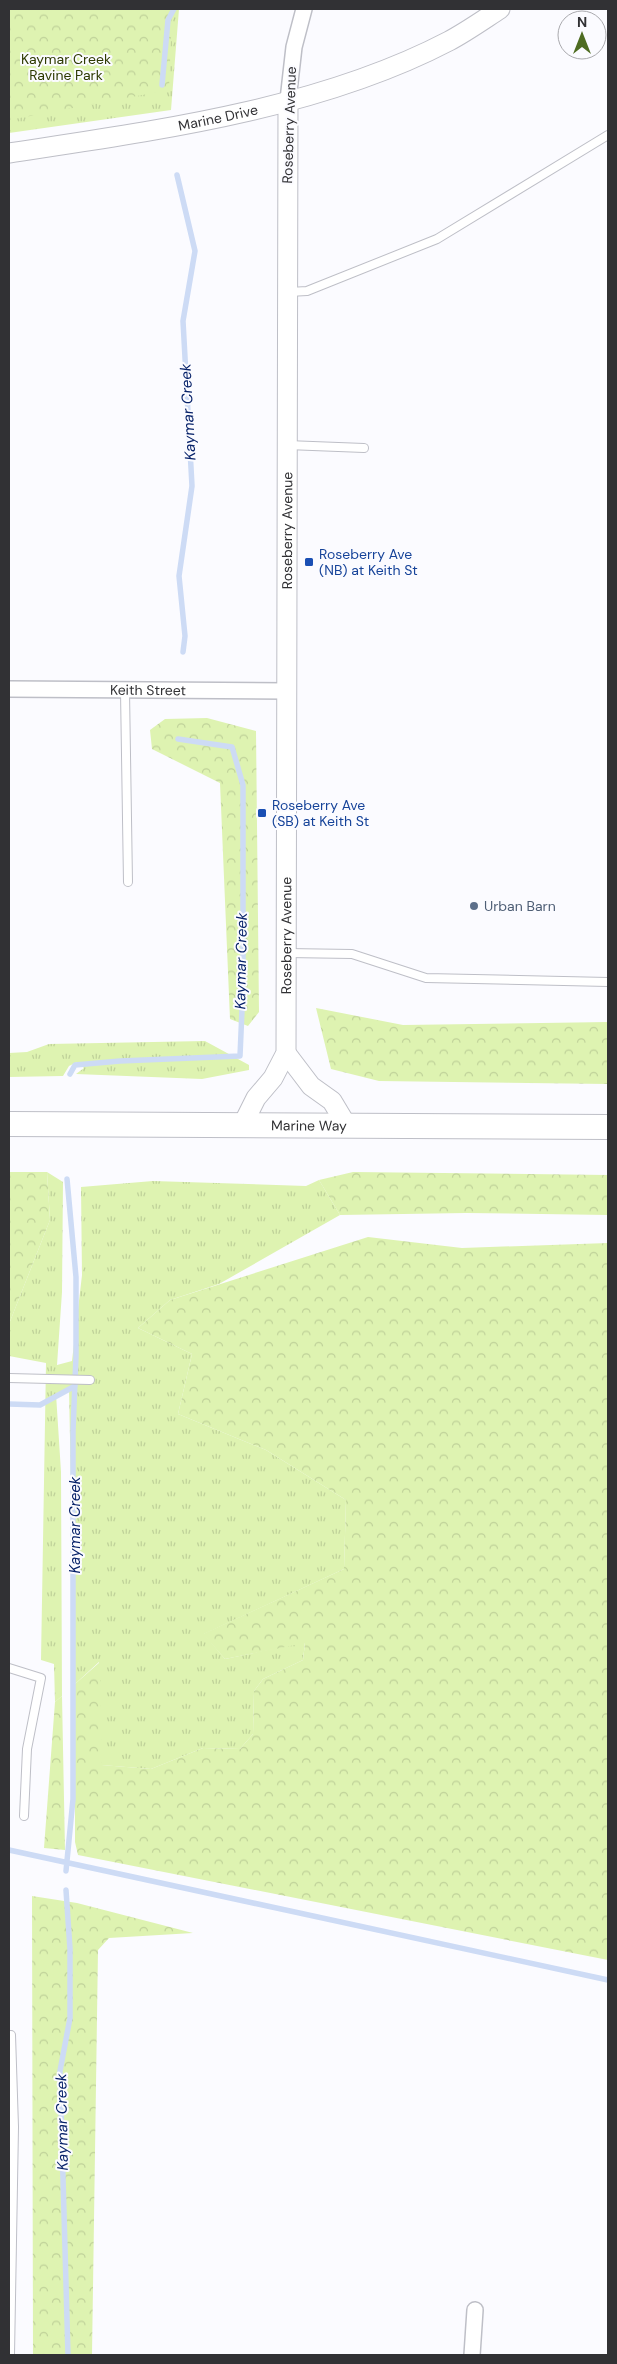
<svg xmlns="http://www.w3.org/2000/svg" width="617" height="2364" viewBox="0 0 617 2364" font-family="'DM Sans',sans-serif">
<defs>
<pattern id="grass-tufts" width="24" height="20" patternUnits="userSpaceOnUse" patternTransform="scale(1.25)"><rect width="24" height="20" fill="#def3b1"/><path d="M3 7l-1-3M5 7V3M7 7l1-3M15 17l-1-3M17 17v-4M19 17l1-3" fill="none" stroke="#bfd199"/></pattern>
<pattern id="forest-crowns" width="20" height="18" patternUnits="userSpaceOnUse" patternTransform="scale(1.25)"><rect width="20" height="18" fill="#def3b1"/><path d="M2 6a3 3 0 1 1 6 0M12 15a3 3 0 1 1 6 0" fill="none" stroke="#bfd199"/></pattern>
</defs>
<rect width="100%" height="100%" fill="#fbfbff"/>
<!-- grass -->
<path fill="url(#grass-tufts)" d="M9 9H179L171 110 9 133Z
M205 1041 249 1065V1070L202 1079 76 1074 84 1068 77 1062 69 1066 63 1076 9 1077V1053L27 1052 49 1044Z
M47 1172 63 1182 62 1292 57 1365 72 1361 82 1275 81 1187 153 1181 306 1186 319 1180 340 1215 219 1284 170 1300 138 1328 192 1354 178 1414 266 1450 346 1500 344 1569 204 1634 225 1659 305 1642 303 1660 263 1679 254 1691 253 1734 240 1749 203 1748 151 1769 101 1765 99 1662 75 1684 69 1389 56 1394 61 1472 62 1696 55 1702 54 1664 41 1660 46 1363 9 1356V1324L50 1220Z"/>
<!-- forest -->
<path fill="url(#forest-crowns)" d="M9 9H172L169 90 9 120Z
M207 718 256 731 259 1012 248 1026 230 1019 220 783 152 749 150 730 165 719Z
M316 1008 403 1025 608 1022V1084L379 1081 331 1069Z
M9 1172H47L50 1220 9 1324Z
M353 1172 608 1175V1215L466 1213 340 1215 319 1180Z
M368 1237 462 1248 608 1243V1960L78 1855 75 1842V1684L100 1662 102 1765 151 1769 203 1748 240 1749 253 1734 254 1691 263 1679 303 1660 305 1643 225 1659 203 1634 344 1569 346 1500 266 1450 178 1414 192 1354 138 1328 170 1300Z
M62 1696 65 1850 44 1848 55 1702Z
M32 1896 77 1903 193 1933 109 1938 98 1950 92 2355H33Z"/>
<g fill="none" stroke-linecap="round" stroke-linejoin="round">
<!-- stream -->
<path stroke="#cddbf5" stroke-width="5.5" d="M162 85 168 20 174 9
M177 175 195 251 183 321 192 486 179 576 185 636 183 652
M70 1074 75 1065 120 1061 240 1056 243 987V785L232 747 178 739
M9 1404 40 1405 75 1386
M9 1850 608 1980
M66 1871 73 1799V1431L76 1356V1277L67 1179
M66 1890 70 1949V2018L60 2071 68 2355"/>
<defs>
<path id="service" d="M289 292 307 291 437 239 608 135
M287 445 364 448
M125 691 128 882
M287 953 352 954 426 978 608 982
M9 1378 90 1380
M9 1668 41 1678 27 1749 24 1816
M9 2035H11L14 2127 10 2355"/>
<g id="minor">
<path d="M288 100 294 47 304 9"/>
<path id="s1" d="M9 689 286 691"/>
<path d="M472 2355 475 2310"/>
</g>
<g id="tertiary">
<path id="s2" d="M9 153C153 131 317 110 449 41 466 32 483 20 500 9"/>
<path d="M286 1053 311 1086 332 1101 347 1126"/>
<path id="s3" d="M243 1124 256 1098 273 1078 286 1053 288 100"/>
</g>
<g id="primary">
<path id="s4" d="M9 1124 608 1127"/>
</g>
</defs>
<!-- service casing -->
<use href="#service" stroke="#bebfc7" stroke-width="10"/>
<!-- minor casing -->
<use href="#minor" stroke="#bebfc7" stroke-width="18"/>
<!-- tertiary casing -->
<use href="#tertiary" stroke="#bebfc7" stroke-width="21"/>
<!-- primary casing -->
<use href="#primary" stroke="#bebfc7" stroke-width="26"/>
<!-- service -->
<use href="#service" stroke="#fff" stroke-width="8"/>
<!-- minor -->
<use href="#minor" stroke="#fff" stroke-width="15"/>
<!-- tertiary -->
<use href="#tertiary" stroke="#fff" stroke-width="19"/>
<!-- primary -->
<use href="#primary" stroke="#fff" stroke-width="24"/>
</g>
<!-- markers -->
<g fill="#1a4fb4" stroke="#fbfbff" stroke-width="2">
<rect x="304" y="557" width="10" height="10" rx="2.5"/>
<rect x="257" y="808" width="10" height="10" rx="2.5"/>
</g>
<circle fill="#5c6f8a" stroke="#fbfbff" stroke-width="2" cx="474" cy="906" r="5"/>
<g text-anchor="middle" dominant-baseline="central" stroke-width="4" stroke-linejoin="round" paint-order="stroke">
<!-- park labels -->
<g font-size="14" fill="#2e3a02" stroke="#fbfbff">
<text x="66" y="59">Kaymar Creek<tspan x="66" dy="16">Ravine Park</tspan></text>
</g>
<!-- street labels -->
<g font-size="14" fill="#313134" stroke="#fbfbff">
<text stroke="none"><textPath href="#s2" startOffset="212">Marine Drive</textPath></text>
<text transform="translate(289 125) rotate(-88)">Roseberry Avenue</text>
<text stroke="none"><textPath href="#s3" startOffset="606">Roseberry Avenue</textPath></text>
<text stroke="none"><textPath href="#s1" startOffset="139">Keith Street</textPath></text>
<text stroke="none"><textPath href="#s3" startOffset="201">Roseberry Avenue</textPath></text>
<text stroke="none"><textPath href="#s4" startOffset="300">Marine Way</textPath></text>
</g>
<!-- transit labels -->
<g font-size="14" fill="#164399" stroke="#fbfbff" text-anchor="start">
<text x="319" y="554">Roseberry Ave<tspan x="319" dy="16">(NB) at Keith St</tspan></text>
<text x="272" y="805">Roseberry Ave<tspan x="272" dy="16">(SB) at Keith St</tspan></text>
</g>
<!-- service labels -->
<g font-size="14" fill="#4e5e75" stroke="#fbfbff" text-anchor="start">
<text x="484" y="906">Urban Barn</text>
</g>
<!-- water labels -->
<g font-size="15" font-style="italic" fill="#062169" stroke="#fbfbff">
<text transform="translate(188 412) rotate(-93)">Kaymar Creek</text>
<text transform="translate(241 961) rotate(-89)">Kaymar Creek</text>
<text transform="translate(75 1525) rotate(-90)">Kaymar Creek</text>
<text transform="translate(62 2122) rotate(-91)">Kaymar Creek</text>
</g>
</g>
<!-- border -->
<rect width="617" height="2364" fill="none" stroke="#313134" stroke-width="20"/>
<!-- north arrow -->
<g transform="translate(582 35)"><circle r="24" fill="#fbfbff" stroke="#aaaaae"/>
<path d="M0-4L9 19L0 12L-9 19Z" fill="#4e6c21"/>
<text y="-8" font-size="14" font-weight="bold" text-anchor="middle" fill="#313134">N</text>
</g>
</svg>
